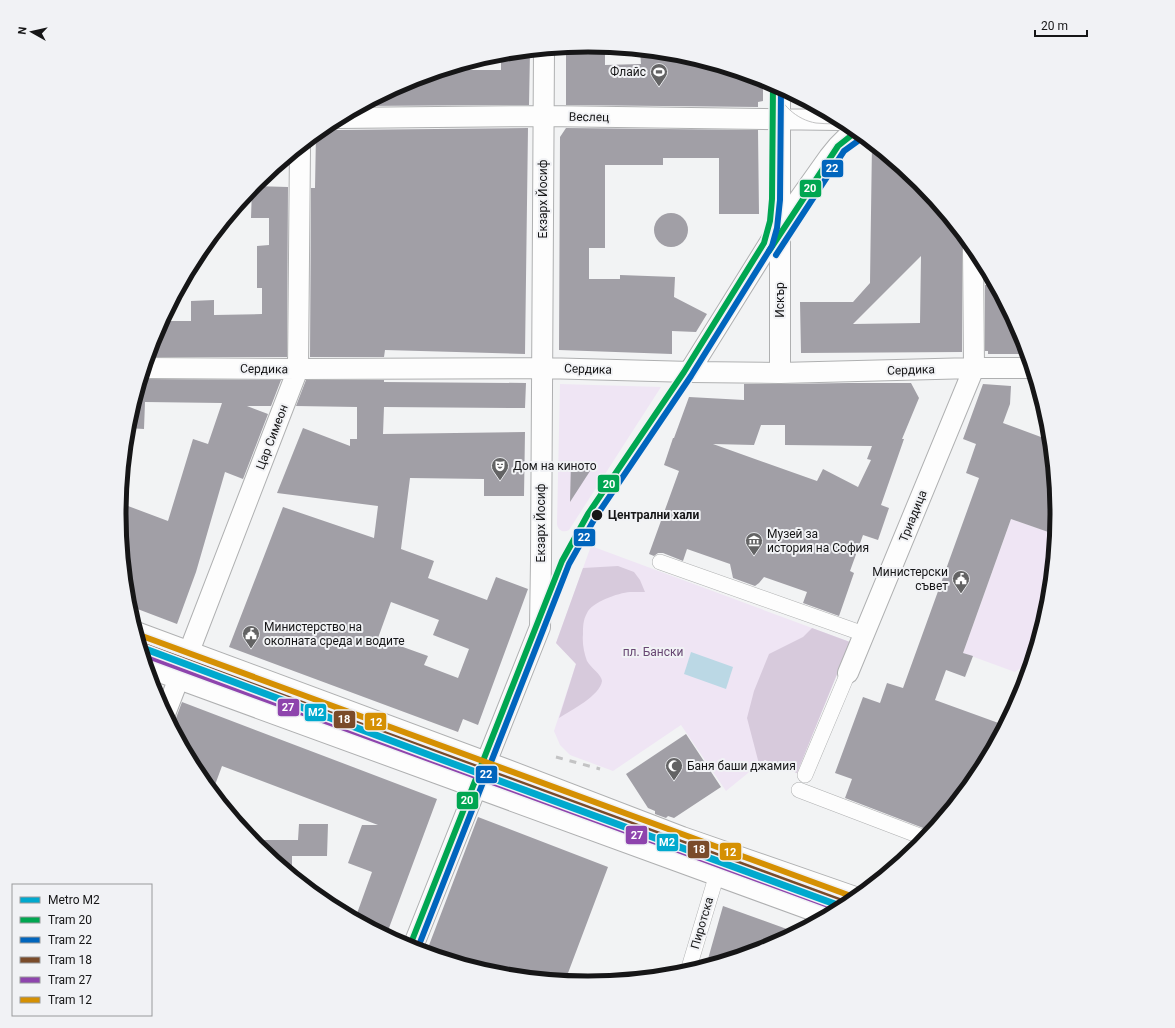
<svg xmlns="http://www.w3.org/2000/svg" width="1175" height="1028" viewBox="0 0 1175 1028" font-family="Roboto,sans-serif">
<rect width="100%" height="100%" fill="#f2f3f4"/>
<!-- green -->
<path fill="#efe5f4" d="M560 384 661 387 569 530C564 533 558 531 557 524Z
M1011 519 1055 534 1047 606 1029 667H1022L1015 672 963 653Z
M591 546 850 642 797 773 764 760 726 791 681 725 613 771 570 755 560 745 554 731 576 664 556 643Z"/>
<!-- forest -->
<path fill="#d7cadc" d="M618 566 634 572 640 580 645 592C640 592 635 592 630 592 618 593 592 602 587 613 583 620 583 627 583 634 582 643 584 653 587 661 590 667 602 675 602 681 600 696 571 710 559 718L576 664 556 643 583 568Z
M812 628 850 642 797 773 765 760 759 764 747 718 754 691 769 654 803 637Z"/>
<!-- water -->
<path fill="#bbd8e5" d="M691 652 733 667 726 689 684 674Z"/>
<!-- building -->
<path fill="#a19fa6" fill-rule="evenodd" d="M588 45 605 47V65L641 64 640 50 679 54 763 79V101L758 102V107L566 105V47Z
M530 51 529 105 360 106 408 81 442 70H501V54Z
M328 123 332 128 338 130 528 128 525 354 385 350 384 357H310L311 188H315L316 133Z
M566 128 758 130 759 214H719V158H663V165H605V248H589V279H620V275L675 277 674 297 707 314 696 332 672 331V354L559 350 560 137Z
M872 144 919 183 965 238 962 248V352L801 353 800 302H853L870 283ZM921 256 920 323 853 324Z
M253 186 288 187 287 357H148L154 334 161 321H191V301L214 300V315L262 314V288H257V246L269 245V218H251L252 188Z
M654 230a17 17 0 1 1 34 0a17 17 0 1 1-34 0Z
M985 285H995L1021 335 1027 354H988V351H985Z
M141 379 281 380 271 406H247L268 414 243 479 225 472 196 572 177 624 127 605 118 514 120 503 168 521 193 439 208 444 222 403 145 402 144 429 127 428 128 422Z
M306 380H384V382L526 383 525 408 384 407 383 434 525 432 524 496H484V479L410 478 401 549 434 561 428 578 487 600 496 577 528 589 478 725 463 719 458 732 229 647 283 507 374 538 378 506 277 493 303 428 350 446V439H357V407L296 406ZM391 602 439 620 433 635 469 649 458 678 424 665 428 656 378 638Z
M849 383H911L919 398 902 439H904L881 505 889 508 878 540 863 535 850 571 854 573 839 616 803 603 807 592 764 577 759 583 755 586 733 578 730 564 687 549 683 561 663 553H658L654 556 649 554 679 471 664 465 673 438H674L689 397 744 400V384H780ZM761 425H785V445L872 446 867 459 871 460 858 487 823 469 817 481 713 444 754 445Z
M983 384 1011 386 1010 404 1003 423 1049 440 1056 514 1054 534 1011 519 963 653 973 656 965 677 946 670 935 700 1004 725 977 775 931 831 845 798 852 779 835 773 863 697 880 703 887 683 903 688 979 478 966 473 976 444 963 439Z
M571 461 592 468 570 502Z
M182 702 437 799 386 936 355 919 372 872 348 863 362 825H378L222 766 212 793 197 774 170 724 176 718Z
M686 734 721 787 674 818 668 816 666 818 655 814V811L648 808 626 774Z
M478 817 608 867 565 981 496 974 426 953Z
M299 824H328L327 856H292V866H281L256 845 251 840H298Z
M723 906 748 915 795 932 767 947 706 966Z"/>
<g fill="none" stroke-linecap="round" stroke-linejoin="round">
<defs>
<path id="pedestrian" d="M660 562 864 634
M805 775 848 673
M799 790 925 838
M688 971 717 874"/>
<path id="minor" d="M338 118 544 116 840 120
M144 368 298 369 542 368 691 372 780 373 974 368H1031
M689 372 780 226 829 157 838 146 855 129
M780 373V88
M848 673 974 368 973 248
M165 714 298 369 300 146
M412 949 540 627 541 561 544 49"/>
<path id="secondary" d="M136 633 505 770 682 838 855 898
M146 666 828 915"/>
</defs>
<!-- pedestrian casing -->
<use href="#pedestrian" stroke="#afb0b1" stroke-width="16"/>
<!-- minor casing -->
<use href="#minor" stroke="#afb0b1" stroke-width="22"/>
<!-- secondary casing -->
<use href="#secondary" stroke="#afb0b1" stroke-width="24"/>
<!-- pedestrian -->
<use href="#pedestrian" stroke="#fdfdfd" stroke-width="15"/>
<!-- minor -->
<use href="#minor" stroke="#fdfdfd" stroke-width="20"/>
<!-- secondary -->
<use href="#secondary" stroke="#fdfdfd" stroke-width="22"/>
<!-- tram -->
<path stroke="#c3c3c4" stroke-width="1" d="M775 85C779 104 797 120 816 123 827 124 837 124 847 124"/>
<!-- rail -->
<path stroke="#c3c3c4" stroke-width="3" stroke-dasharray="7 7" stroke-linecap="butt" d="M556 757 600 769"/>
<defs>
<path id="tram-1" d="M769 251 838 146 857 131
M409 948 562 561 588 514 684 372 764 243 770 221 772 199 773 84"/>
<path id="tram-2" d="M776 255 844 151 862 138
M417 950 569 564 595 518 691 376 772 246 777 228 780 200 781 88"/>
<path id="tram-3" d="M139 644 848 904"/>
<path id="tram-4" d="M142 654 839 909"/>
<path id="tram-5" d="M142 636 851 896"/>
</defs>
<!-- tram-1 casing -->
<use href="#tram-1" stroke="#f1f2f5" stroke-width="9"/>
<!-- tram-2 casing -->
<use href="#tram-2" stroke="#f1f2f5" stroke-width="9"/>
<!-- tram-3 casing -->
<use href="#tram-3" stroke="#f1f2f5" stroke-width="9"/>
<!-- tram-4 casing -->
<use href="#tram-4" stroke="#f1f2f5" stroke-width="9"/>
<!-- tram-5 casing -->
<use href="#tram-5" stroke="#f1f2f5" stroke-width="9"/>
<!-- tram-1 -->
<use href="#tram-1" stroke="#00a651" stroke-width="6"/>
<!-- tram-2 -->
<use href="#tram-2" stroke="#0065bd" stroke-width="6"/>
<!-- tram-3 -->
<use href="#tram-3" stroke="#7a4b2a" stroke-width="6"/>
<!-- tram-4 -->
<use href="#tram-4" stroke="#8e44ad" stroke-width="6"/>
<!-- tram-5 -->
<use href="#tram-5" stroke="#d59003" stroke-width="6"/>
<defs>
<path id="metro-1" d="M140 647 432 756 843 907"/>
</defs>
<!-- metro-1 casing -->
<use href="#metro-1" stroke="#f1f2f5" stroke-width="10"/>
<!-- metro-1 -->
<use href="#metro-1" stroke="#00a9ce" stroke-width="7"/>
</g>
<!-- icons -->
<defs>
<symbol id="stadium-pin" viewBox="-11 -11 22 30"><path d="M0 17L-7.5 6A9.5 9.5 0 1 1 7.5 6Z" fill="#636364" stroke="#f1f2f5"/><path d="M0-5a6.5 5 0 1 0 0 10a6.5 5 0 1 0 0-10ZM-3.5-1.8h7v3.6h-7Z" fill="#fff"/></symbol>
<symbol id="theatre-pin" viewBox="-11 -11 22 30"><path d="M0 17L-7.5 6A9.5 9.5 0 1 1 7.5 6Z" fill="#636364" stroke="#f1f2f5"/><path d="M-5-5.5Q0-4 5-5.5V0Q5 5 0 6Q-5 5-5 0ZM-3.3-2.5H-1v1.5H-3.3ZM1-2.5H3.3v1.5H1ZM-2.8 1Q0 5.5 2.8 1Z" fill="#fff"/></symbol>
<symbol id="museum-pin" viewBox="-11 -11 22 30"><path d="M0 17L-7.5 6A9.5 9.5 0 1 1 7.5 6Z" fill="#636364" stroke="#f1f2f5"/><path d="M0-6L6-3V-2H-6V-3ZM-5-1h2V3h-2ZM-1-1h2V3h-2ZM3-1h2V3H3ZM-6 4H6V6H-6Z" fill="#fff"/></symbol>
<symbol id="civic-pin" viewBox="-11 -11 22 30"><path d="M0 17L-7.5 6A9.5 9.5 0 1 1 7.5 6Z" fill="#636364" stroke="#f1f2f5"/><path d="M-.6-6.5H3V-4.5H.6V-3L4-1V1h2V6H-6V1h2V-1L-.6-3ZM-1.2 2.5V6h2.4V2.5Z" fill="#fff"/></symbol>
<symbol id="mosque-pin" viewBox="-11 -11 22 30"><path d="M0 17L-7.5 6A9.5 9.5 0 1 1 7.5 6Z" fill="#636364" stroke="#f1f2f5"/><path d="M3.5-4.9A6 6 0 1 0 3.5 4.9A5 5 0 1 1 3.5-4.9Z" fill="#fff"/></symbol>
</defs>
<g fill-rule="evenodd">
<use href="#stadium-pin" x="649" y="62" width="20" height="27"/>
<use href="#theatre-pin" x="490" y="456" width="20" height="27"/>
<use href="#museum-pin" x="744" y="531" width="20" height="27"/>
<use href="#civic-pin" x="951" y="569" width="20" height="27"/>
<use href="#civic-pin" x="241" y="624" width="20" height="27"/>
<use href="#mosque-pin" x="664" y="756" width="20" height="27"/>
</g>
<!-- markers -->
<circle fill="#161617" stroke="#f1f2f5" stroke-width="1.5" cx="597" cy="515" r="6"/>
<g text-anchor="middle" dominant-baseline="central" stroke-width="4" stroke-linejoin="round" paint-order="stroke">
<!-- poi labels -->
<g font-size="12" fill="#161617" stroke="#f1f2f5" text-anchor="start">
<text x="646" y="72" text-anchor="end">Флайс</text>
<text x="513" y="466">Дом на киното</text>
<text x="767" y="534">Музей за<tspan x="767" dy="14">история на София</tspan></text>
<text x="948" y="572" text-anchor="end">Министерски<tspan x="948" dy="14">съвет</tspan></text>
<text x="264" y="627">Министерство на<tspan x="264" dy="14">околната среда и водите</tspan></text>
<text x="687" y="766">Баня баши джамия</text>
</g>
<!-- street labels -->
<g font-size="12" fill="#161617" stroke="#f1f2f5">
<text transform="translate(589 117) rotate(1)">Веслец</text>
<text transform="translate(543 199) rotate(-90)">Екзарх Йосиф</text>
<text transform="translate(780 300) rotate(-90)">Искър</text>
<text transform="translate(264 369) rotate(1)">Сердика</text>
<text transform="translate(588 369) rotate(2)">Сердика</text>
<text transform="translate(911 370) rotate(-2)">Сердика</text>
<text transform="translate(272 437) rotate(-69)">Цар Симеон</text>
<text transform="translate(913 516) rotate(-68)">Триадица</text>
<text transform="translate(541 523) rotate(-90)">Екзарх Йосиф</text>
<text transform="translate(702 923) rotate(-74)">Пиротска</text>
</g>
<!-- stop labels -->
<g font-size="12" font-weight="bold" fill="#161617" stroke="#f1f2f5" text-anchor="start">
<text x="608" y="515">Централни хали</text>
</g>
<!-- park labels -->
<g font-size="12" fill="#684773" stroke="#f1f2f5">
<text x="653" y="652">пл. Бански</text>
</g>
</g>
<!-- crop -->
<path d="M0 0H1175V1028H0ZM126 514a462 462 0 1 1 924 0a462 462 0 1 1-924 0Z" fill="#f1f2f5" fill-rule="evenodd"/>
<path fill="none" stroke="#161617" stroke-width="5" d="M126 514a462 462 0 1 1 924 0a462 462 0 1 1-924 0Z"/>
<g stroke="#f1f2f5" stroke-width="1.5">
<rect x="821" y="159" width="23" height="19" rx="4" fill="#0065bd"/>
<rect x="799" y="179" width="23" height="19" rx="4" fill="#00a651"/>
<rect x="597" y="474" width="23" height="19" rx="4" fill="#00a651"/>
<rect x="573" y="528" width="23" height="19" rx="4" fill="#0065bd"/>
<rect x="277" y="698" width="23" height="19" rx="4" fill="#8e44ad"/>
<rect x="304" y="703" width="23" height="19" rx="4" fill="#00a9ce"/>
<rect x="333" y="710" width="23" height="19" rx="4" fill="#7a4b2a"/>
<rect x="364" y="712" width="23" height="19" rx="4" fill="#d59003"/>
<rect x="475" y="765" width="23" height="19" rx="4" fill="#0065bd"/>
<rect x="456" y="791" width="23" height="19" rx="4" fill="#00a651"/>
<rect x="625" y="825" width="23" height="20" rx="4" fill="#8e44ad"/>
<rect x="656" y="833" width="23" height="19" rx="4" fill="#00a9ce"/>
<rect x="687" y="840" width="23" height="19" rx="4" fill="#7a4b2a"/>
<rect x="719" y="842" width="23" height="19" rx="4" fill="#d59003"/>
</g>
<g font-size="11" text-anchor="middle" font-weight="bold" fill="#fff">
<text x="832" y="172">22</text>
<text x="810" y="192">20</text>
<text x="609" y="488">20</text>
<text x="584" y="541">22</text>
<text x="288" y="711">27</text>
<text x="316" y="716">M2</text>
<text x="344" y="723">18</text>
<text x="376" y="726">12</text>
<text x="486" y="778">22</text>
<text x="467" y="804">20</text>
<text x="637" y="839">27</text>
<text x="667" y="846">M2</text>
<text x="699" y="853">18</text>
<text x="730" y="856">12</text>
</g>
<!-- legend -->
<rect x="12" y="884" width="140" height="132" fill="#f1f2f5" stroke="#999a9c"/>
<rect x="20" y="897" width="20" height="6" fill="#00a9ce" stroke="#999a9c"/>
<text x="48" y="904" font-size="12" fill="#161617">Metro M2</text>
<rect x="20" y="917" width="20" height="6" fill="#00a651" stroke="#999a9c"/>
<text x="48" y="924" font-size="12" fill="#161617">Tram 20</text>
<rect x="20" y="937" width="20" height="6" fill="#0065bd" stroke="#999a9c"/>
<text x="48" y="944" font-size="12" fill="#161617">Tram 22</text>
<rect x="20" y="957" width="20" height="6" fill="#7a4b2a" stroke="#999a9c"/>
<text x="48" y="964" font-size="12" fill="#161617">Tram 18</text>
<rect x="20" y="977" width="20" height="6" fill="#8e44ad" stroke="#999a9c"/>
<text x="48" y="984" font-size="12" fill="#161617">Tram 27</text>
<rect x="20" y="997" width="20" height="6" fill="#d59003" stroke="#999a9c"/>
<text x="48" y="1004" font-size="12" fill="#161617">Tram 12</text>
<!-- north arrow -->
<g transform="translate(32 32) rotate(278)" stroke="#f1f2f5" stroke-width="3" paint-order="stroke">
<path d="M0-3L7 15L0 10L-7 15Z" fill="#161617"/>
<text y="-6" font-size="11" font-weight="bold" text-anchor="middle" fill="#161617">N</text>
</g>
<!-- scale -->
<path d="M1035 30v6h52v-6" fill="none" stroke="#161617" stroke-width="2"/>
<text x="1041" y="30" font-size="12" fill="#161617" stroke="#f1f2f5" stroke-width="3" paint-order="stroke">20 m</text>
</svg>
